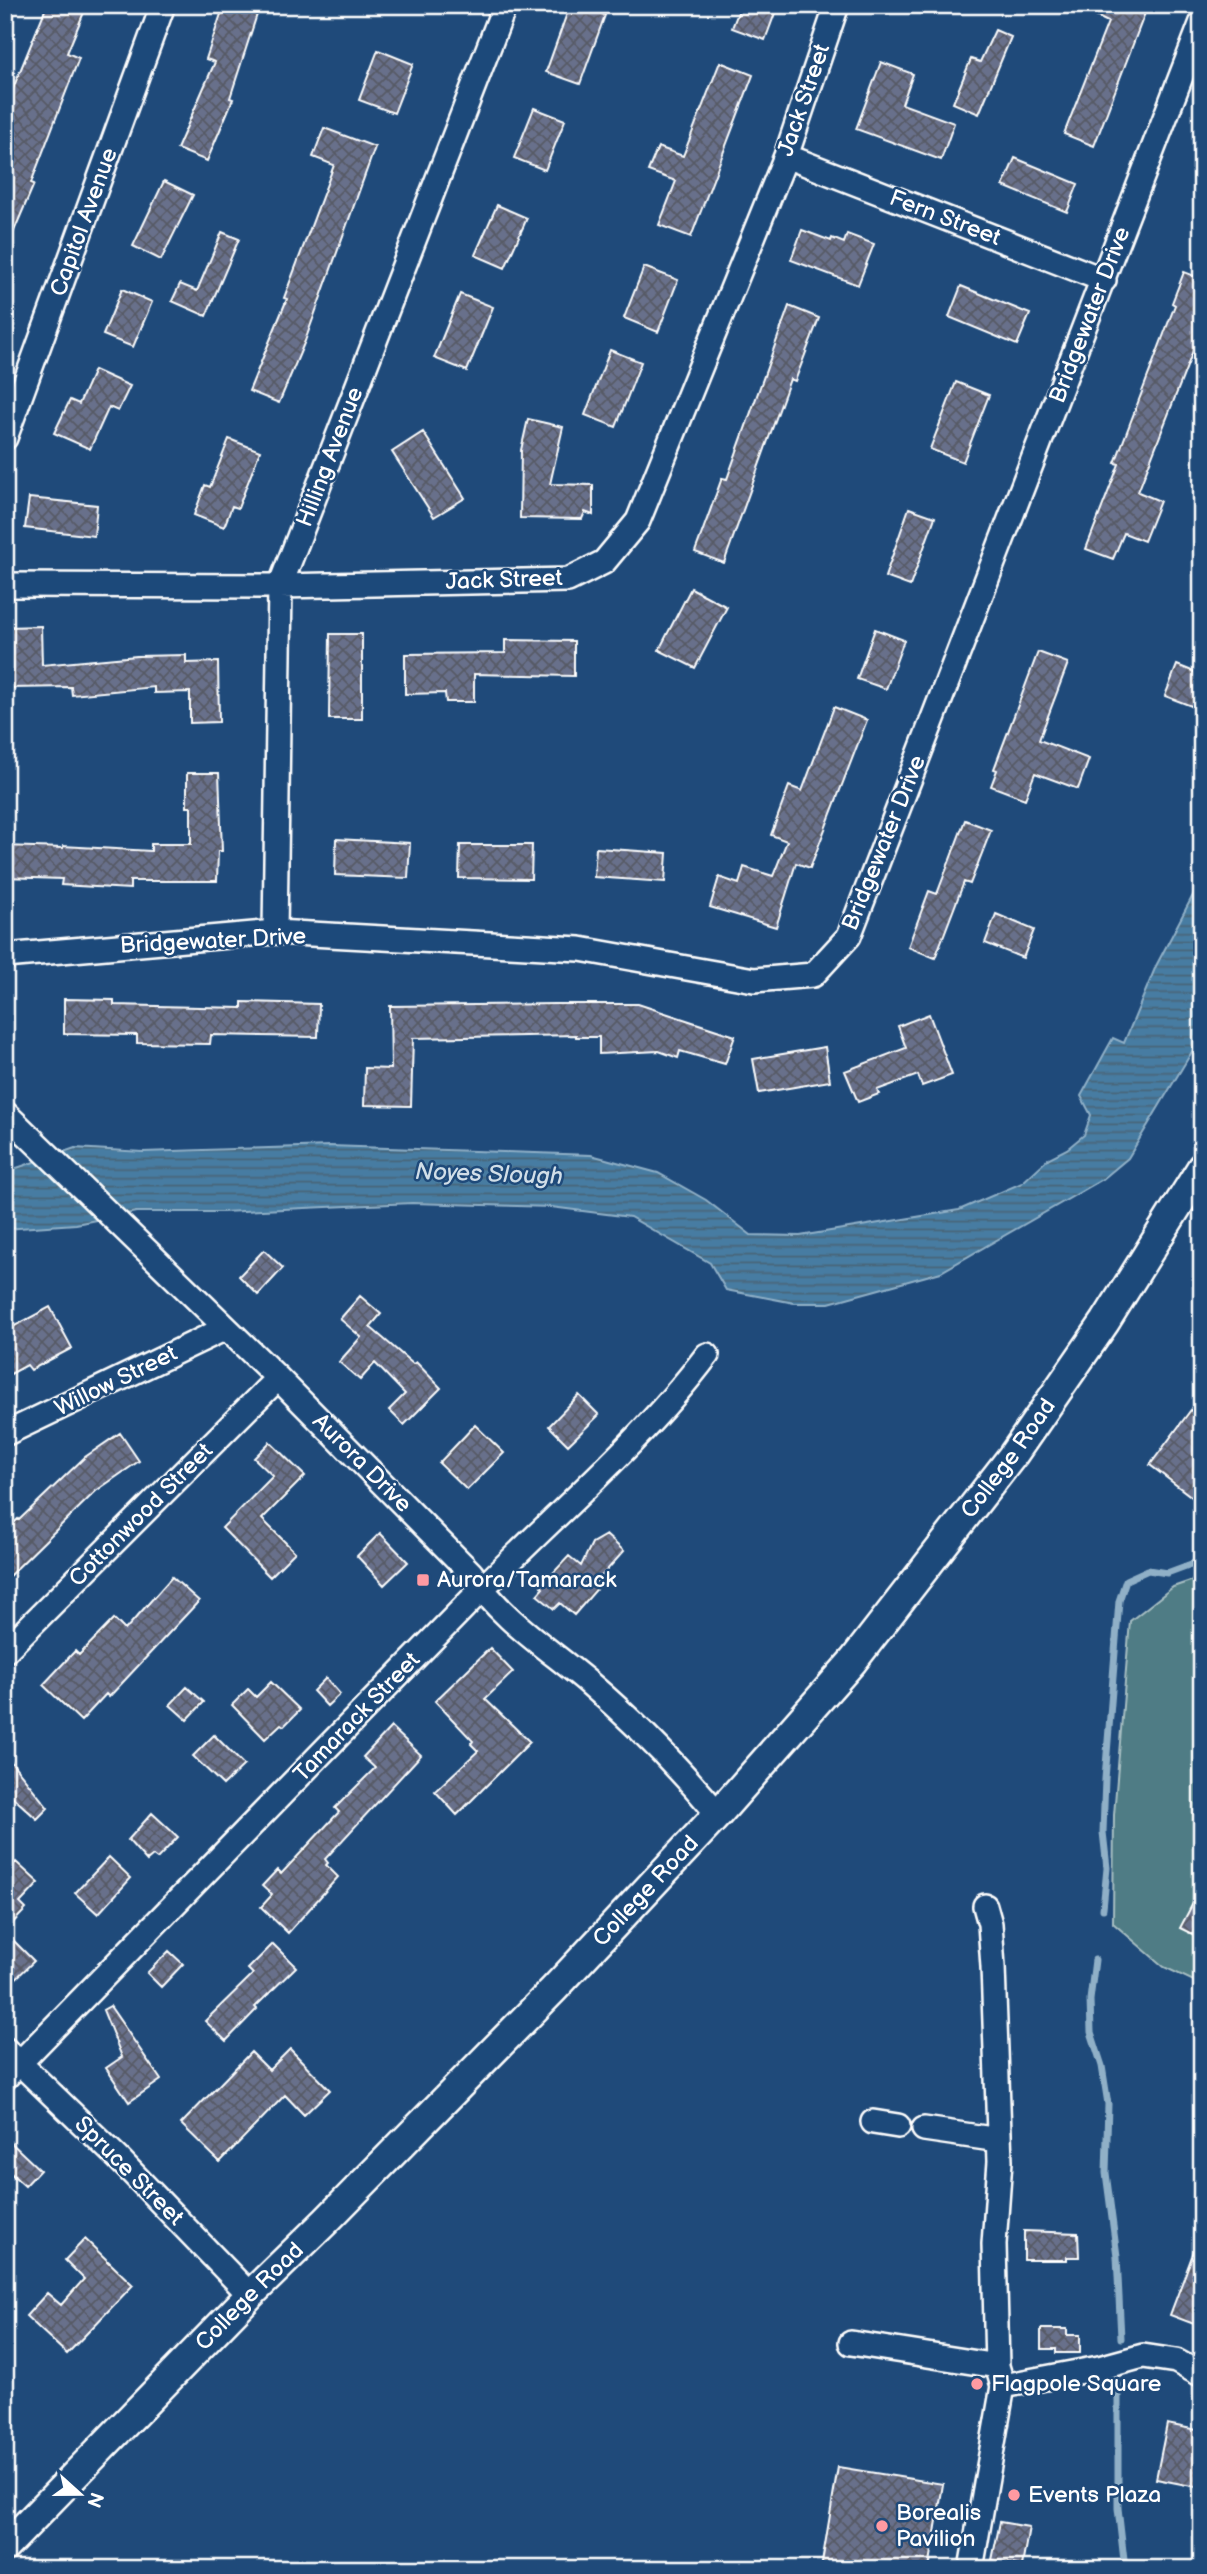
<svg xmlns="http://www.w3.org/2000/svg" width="1207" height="2574" viewBox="0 0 1207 2574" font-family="'Balsamiq Sans',sans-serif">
<defs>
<pattern id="water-rules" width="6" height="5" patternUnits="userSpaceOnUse" patternTransform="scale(1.75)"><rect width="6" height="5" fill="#467ca2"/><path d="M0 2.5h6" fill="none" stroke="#496477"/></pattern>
<pattern id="building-cross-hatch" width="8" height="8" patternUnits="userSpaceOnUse" patternTransform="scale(1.75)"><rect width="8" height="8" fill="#676f8b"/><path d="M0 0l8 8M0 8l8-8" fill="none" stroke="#575a65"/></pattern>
</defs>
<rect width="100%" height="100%" fill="#1f4a7a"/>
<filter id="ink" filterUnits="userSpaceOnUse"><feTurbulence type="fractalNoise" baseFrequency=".0143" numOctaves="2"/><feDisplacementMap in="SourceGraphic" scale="14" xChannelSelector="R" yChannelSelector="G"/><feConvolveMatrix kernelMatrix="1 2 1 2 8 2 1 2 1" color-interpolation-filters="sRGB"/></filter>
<g filter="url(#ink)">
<!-- green -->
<path fill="#4f7c85" stroke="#a7bec2" stroke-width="2" d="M1202 1577V1985L1164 1967 1113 1923 1114 1815 1130 1621 1173 1587Z"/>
<!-- water -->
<path fill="url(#water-rules)" stroke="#90b0c7" stroke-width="2" d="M1202 878V1035L1128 1158 1103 1179 941 1272 829 1303H794L726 1290 710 1263 630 1217 551 1207 412 1203 222 1212H136L76 1224 5 1229V1172L75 1148 143 1152 330 1146 591 1155 658 1173 706 1200 751 1235 800 1236 959 1210 1022 1183 1049 1158 1067 1149 1084 1135 1091 1115 1081 1096 1113 1038 1124 1043 1156 966Z"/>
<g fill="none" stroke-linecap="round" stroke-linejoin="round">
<!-- stream -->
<path stroke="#90b0c7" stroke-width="7" d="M1103 1909 1107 1868 1103 1832 1105 1779 1119 1601 1126 1580 1148 1570 1167 1573 1202 1560
M1095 1960 1090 2000 1091 2032 1102 2066 1108 2104 1106 2173 1117 2256 1121 2338
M1118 2385V2508L1125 2569"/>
</g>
<!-- building -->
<path fill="url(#building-cross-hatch)" stroke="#fff" stroke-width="2" d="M47 5H87L67 53 79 58 31 183 34 184 5 252V166L16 137 5 133V108Z
M224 5H260L230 98 233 99 207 161 177 149 215 62 206 59Z
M570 5H577L605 15 580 84 546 72Z
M741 5H778L765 40 732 28Z
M1073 5H1148L1094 146 1064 134 1108 22Z
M995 30 1011 37 979 114 953 103 971 59 980 62Z
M378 50 413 64 394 113 359 100Z
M720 62 753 75 691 237 659 225 676 181 648 171 658 147 683 156Z
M881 62 913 74 902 104 954 123 941 160 856 129Z
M534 108 565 120 545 170 514 158Z
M324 128 375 147 305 341 279 403 249 391 287 299 284 298 334 165 313 157Z
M1015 158 1078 184 1067 212 1003 186Z
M164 181 193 195 161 260 133 246Z
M497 205 527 218 505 268 475 255Z
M802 230 831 241 832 238 844 243 847 234 874 244 858 285 791 260Z
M222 232 239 239 206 316 172 301 180 284 197 291Z
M644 267 678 280 658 332 624 318Z
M1184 272 1202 279V328L1138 492 1160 501 1144 541 1124 533 1113 559 1086 549 1119 464 1115 463 1175 305 1172 303Z
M961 286 1030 314 1017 345 949 317Z
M122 289 152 302 133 347 103 335Z
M460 294 493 307 467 371 434 358Z
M789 306 819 318 795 381 790 379 724 563 695 552 722 478 727 479Z
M610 350 641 362 616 427 585 415Z
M94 370 130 386 118 411 109 407 90 449 54 433 70 400 79 404Z
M956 382 989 395 963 462 930 449Z
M528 419 563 427 550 484 593 485V515L585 512 582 519 520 518 521 450Z
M423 432 465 498 434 517 392 452Z
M229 439 260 451 238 508 232 506 224 527 194 515 205 485 210 487Z
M29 498 97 505 94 536 25 528Z
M909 508 935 517 910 586 885 577Z
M691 588 727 607 695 668 659 650Z
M41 626 42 665 137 656 186 655V663L218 662 219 722 190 723V692L154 693V687L72 695 71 687 9 688 8 627Z
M875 629 904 640 886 689 857 679Z
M330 634H362V719H329Z
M505 640 574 641V676L474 674V702H446L445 693 405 694V654L505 653Z
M1038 652 1068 663 1039 740 1089 759 1078 789 1035 773 1025 799 991 786 997 770 994 769Z
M1177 665 1202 675V710L1165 696Z
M834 707 867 720 810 868 796 863 776 927 710 907 719 877 739 884 744 867 773 876 787 841 771 835 789 786 802 791Z
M187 773H219L222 851H218L217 881H130V889L61 885 62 879 5 877V846L63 848V846L151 851V844H191V807H187Z
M965 820 991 830 970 884 964 882 935 958 908 947 929 891 937 894Z
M336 839 410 843 408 878 335 875Z
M460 845H532L531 879 459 878Z
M596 848 667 853 665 882 594 877Z
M996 914 1034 930 1023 958 985 943Z
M64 999 114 1000V1005L242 1008V1002L319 1004 318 1037 211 1035 210 1044 137 1043V1035L64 1034Z
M555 1004H638L735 1036 725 1064 680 1051 678 1058 659 1051 599 1054V1037H576V1035L413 1038 411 1106 364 1105 365 1068 391 1069 390 1006Z
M929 1014 952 1075 922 1086 918 1075 877 1090 879 1094 858 1102 845 1071 906 1048 898 1026Z
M825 1047 830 1081 759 1093 753 1059Z
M264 1250 283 1268 258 1295 239 1276Z
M360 1296 381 1314 370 1327 413 1364 416 1362 441 1388 404 1425 389 1410 405 1394 375 1363 360 1380 339 1362 361 1337 340 1319Z
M50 1307 72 1348 31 1370 27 1365 5 1377V1331Z
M579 1395 599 1415 568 1445 549 1426Z
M1202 1395V1484L1192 1497 1150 1465Z
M475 1425 504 1453 467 1490 439 1463Z
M120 1433 139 1461 96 1491 5 1580V1531L18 1519 19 1520 85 1457Z
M270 1442 305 1476 262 1519 295 1552 270 1577 222 1528 273 1476 254 1458Z
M380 1533 408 1562 384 1585 357 1556Z
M606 1535 624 1551 597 1581 601 1584 574 1615 560 1603 554 1609 537 1595 543 1588 541 1586 569 1556 581 1566 592 1543Z
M172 1577 199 1601 109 1697 106 1694 81 1721 43 1685 75 1651 79 1655 114 1619 125 1630Z
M490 1648 513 1672 485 1699 530 1742 457 1815 435 1791 478 1751 471 1744 473 1741 435 1701Z
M326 1678 340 1694 327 1706 313 1691Z
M271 1682 300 1710 284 1726 281 1724 265 1739 232 1705 248 1689 256 1697Z
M187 1687 204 1702 187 1720 170 1705Z
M391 1727 421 1755 325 1859 328 1863 326 1865 338 1877 288 1933 261 1907 272 1895 262 1886 277 1870 281 1874 339 1812 335 1808 375 1768 363 1757Z
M214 1735 244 1765 223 1785 193 1756Z
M5 1754 48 1808 37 1819 5 1790Z
M152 1813 178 1837 157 1859 153 1856 147 1861 128 1840Z
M109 1857 131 1878 98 1914 75 1893Z
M16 1862 39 1883 20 1903 26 1909 5 1931V1873Z
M1202 1886V1939L1180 1928Z
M5 1932 34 1961 5 1989Z
M273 1944 296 1967 255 2007 257 2009 226 2041 205 2021 253 1974 248 1969Z
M169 1951 183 1964 161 1987 147 1973Z
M110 2006 161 2080 129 2102 106 2068 122 2057 103 2010Z
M290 2049 330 2090 304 2115 285 2095 220 2162 181 2124 251 2052 269 2070Z
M5 2137 40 2170 25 2186 5 2168Z
M1024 2231 1078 2233 1079 2257H1067V2260H1024Z
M1200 2235H1202V2327L1170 2315Z
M85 2239 133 2285 67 2354 26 2316 47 2293 61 2305 84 2279 65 2260Z
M1041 2329H1067V2335H1080V2353H1056V2349H1041Z
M1167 2424 1202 2431V2488L1156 2479Z
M838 2467 943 2484 929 2569H821Z
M1000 2522 1029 2527 1022 2566 992 2560Z"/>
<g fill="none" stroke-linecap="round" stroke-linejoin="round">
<defs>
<path id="minor" d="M786 156 1104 280
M5 438 163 5
M5 585 280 586 568 580 604 562 638 521 786 156 837 5
M275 932 280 586 505 5
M5 956 275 932 580 949 754 980 813 975 849 936 1202 22
M5 1113 278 1378 471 1573C499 1618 549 1649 589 1683 635 1722 679 1768 718 1814
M5 1434 226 1328
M5 1651 278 1378
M985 1906 990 1924 993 1967 1000 2161 994 2244 997 2366
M5 2049 119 2159 250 2295
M5 2078C161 1917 317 1758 473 1598 552 1517 639 1445 707 1355
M873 2122 898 2126
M924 2129 999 2140
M851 2343 997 2366 1003 2386 971 2569
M1003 2386 1099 2368 1143 2356 1176 2361 1202 2375"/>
<g id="major">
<path id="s1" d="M5 2547 250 2295 326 2221 554 1989 718 1814 853 1661 1013 1455 1105 1322 1202 1167"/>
</g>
</defs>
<!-- minor casing -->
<use href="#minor" stroke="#fff" stroke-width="28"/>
<!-- major casing -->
<use href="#major" stroke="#fff" stroke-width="33"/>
<!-- minor -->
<use href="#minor" stroke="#1f4a7a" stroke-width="23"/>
<!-- major -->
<use href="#major" stroke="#1f4a7a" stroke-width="28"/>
</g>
</g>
<!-- markers -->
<g fill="#ff9aa2" stroke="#1f4a7a" stroke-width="2.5">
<rect x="416" y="1573" width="14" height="14" rx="3.5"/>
<circle cx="977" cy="2384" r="7"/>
<circle cx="1014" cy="2495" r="7"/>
<circle cx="882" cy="2526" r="7"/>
</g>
<g text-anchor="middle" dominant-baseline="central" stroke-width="5" stroke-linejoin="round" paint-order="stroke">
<!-- street labels -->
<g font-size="23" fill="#fff" stroke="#1f4a7a">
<text transform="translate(804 100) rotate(-71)">Jack Street</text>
<text transform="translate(945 218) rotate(21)">Fern Street</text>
<text transform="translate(84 222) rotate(-70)">Capitol Avenue</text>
<text transform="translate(1090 315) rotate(-69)">Bridgewater Drive</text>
<text transform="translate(330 457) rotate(-69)">Hilling Avenue</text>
<text transform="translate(504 580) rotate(-2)">Jack Street</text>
<text transform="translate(884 843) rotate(-68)">Bridgewater Drive</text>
<text transform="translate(213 941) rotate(-3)">Bridgewater Drive</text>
<text transform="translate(116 1381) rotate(-26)">Willow Street</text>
<text stroke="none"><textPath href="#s1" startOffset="1482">College Road</textPath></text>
<text transform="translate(362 1463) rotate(45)">Aurora Drive</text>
<text transform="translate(141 1515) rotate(-45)">Cottonwood Street</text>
<text transform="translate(357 1717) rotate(-46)">Tamarack Street</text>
<text stroke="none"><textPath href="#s1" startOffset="917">College Road</textPath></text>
<text transform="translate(129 2171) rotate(45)">Spruce Street</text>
<text stroke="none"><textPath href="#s1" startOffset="350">College Road</textPath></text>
</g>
<!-- poi labels -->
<g font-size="23" fill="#fff" stroke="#1f4a7a" text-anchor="start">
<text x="437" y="1580">Aurora/Tamarack</text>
<text x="991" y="2384">Flagpole Square</text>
<text x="1028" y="2495">Events Plaza</text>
<text x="896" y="2513">Borealis<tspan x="896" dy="26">Pavilion</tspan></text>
</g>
<!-- water labels -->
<g font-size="24" font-style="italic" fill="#d1dee8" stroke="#1f4a7a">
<text transform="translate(489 1174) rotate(2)">Noyes Slough</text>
</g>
</g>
<!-- margin -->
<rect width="1207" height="2574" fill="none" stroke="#1f4a7a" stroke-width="28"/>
<rect x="14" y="14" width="1179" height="2546" fill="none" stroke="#fff" stroke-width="2.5" filter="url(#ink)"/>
<!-- north arrow -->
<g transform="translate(80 2494) rotate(111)" stroke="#1f4a7a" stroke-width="5" paint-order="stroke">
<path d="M0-5L12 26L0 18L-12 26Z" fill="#ffffff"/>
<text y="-10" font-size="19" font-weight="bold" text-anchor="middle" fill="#ffffff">N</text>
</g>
</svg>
